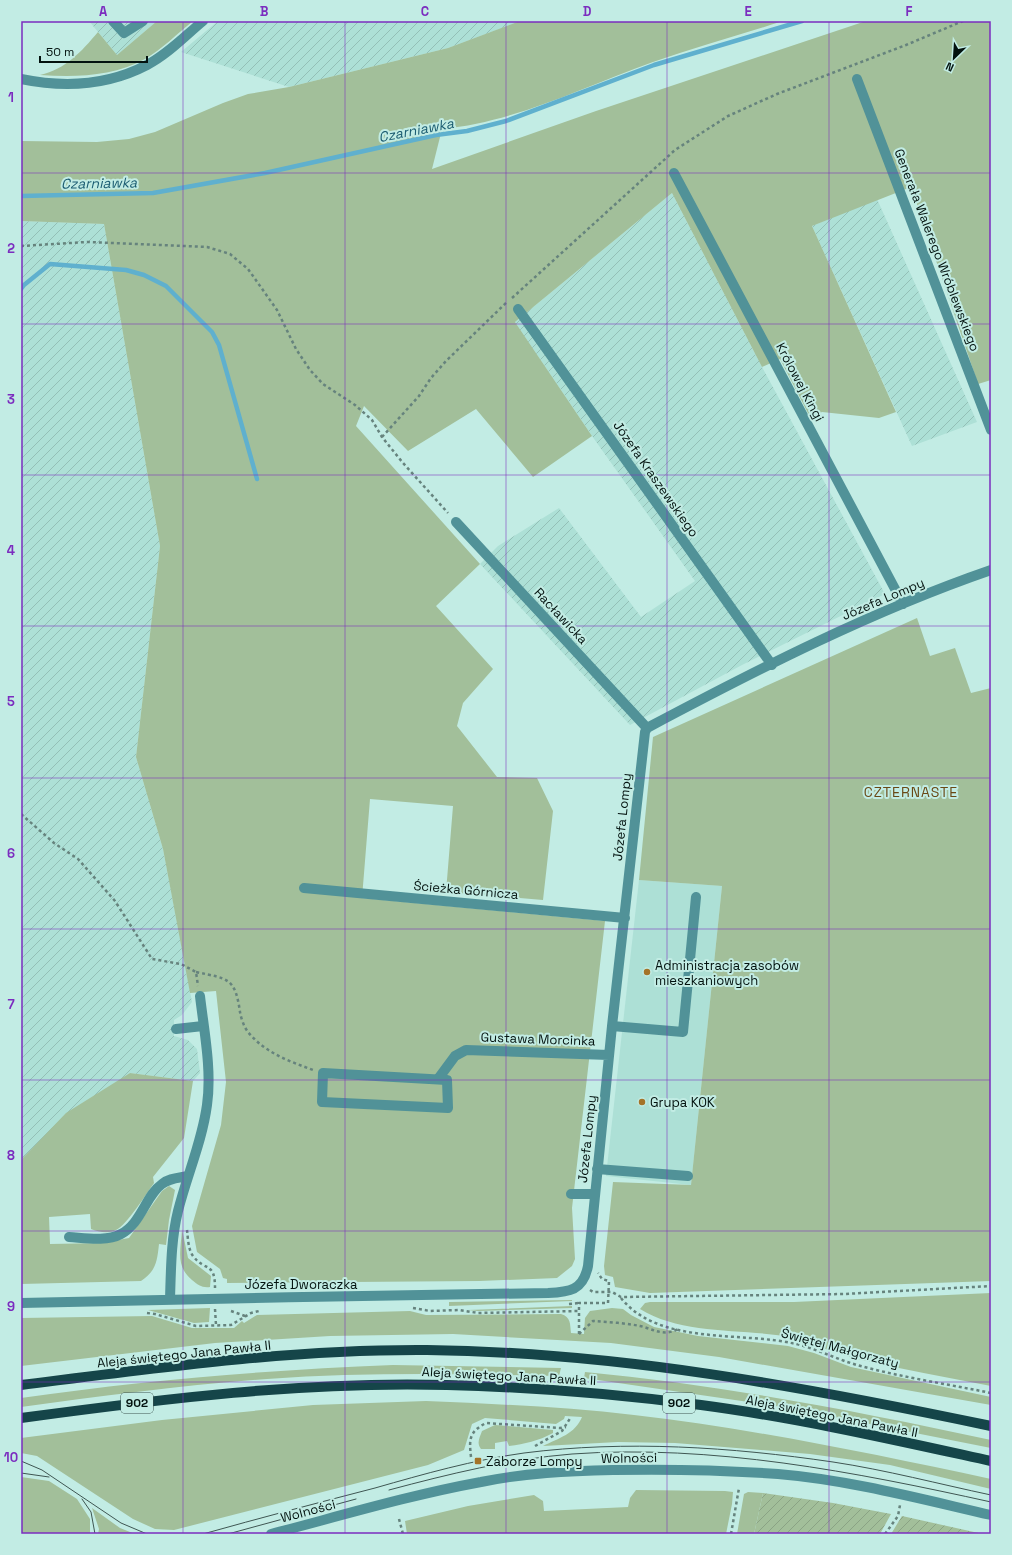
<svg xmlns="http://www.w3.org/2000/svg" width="1012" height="1555" viewBox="0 0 1012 1555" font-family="'Space Grotesk',sans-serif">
<defs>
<pattern id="industrial-furrows" width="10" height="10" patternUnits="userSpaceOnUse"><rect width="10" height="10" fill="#ade0d6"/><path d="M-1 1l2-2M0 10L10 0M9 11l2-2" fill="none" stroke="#93bfb6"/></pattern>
<pattern id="garden-furrows" width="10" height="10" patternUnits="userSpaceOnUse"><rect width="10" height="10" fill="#a2bf9a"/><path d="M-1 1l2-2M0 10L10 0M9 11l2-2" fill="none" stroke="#8aa384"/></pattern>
</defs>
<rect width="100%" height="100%" fill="#c2ece4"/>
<!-- built -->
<path fill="#ade0d6" d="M639 880 722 886 691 1185 606 1176Z"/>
<!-- industrial -->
<path fill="url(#industrial-furrows)" d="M89 21H157L117 55Z
M218 21H521L448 48 289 87 181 52Z
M672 193 762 367 885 594 742 665 630 725 480 564 498 546 559 508 641 617 695 581 592 436 515 322Z
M877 199 977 422 912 446 812 226Z
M21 221 104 224 160 546 136 757 163 849 192 1002 182 1015 174 1020V1036L188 1040 197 1049 200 1073 193 1081 130 1073 21 1160Z"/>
<!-- grass -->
<path fill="#a2bf9a" d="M157 21H193C177 34 162 49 145 59 113 77 75 77 40 75 66 69 81 52 98 32L117 55Z
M520 21H783C740 35 696 47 653 62 583 87 516 122 442 129L432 169 596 111 866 21H991V380L978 384 911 187 812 226 896 412 879 418 822 412 810 417 780 359 762 367 672 193 515 322 592 436 533 477 476 409 408 451 364 406 356 426 480 564 436 606 493 669 463 703 457 726 497 777 537 778 553 811 543 900 446 892 453 806 370 799 362 898 605 921 572 1208 575 1259 572 1266 557 1278 479 1281 227 1283V1279L223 1278 220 1269 197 1252 192 1226 221 1125 226 1082 216 991 190 993 163 849 136 757 160 546 104 224 21 221V141L97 142 129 139 155 132 223 103 248 94 289 87 448 48Z
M917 618 930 656 955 648 971 693 991 688V1281L650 1293 615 1287 613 1277 605 1275 604 1266 613 1182 691 1185 722 886 639 880 653 737Z
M130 1073 193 1081 184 1138 153 1177 154 1183C146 1194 127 1225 116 1230 109 1234 98 1232 91 1229L90 1214 49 1217 50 1244 102 1243 129 1238 162 1191 169 1186 175 1190 169 1220 166 1245 159 1244C157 1262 156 1271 141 1281L21 1284V1160L66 1113Z
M182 1229 188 1258 211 1276 210 1287C202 1288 198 1285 192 1280 175 1266 181 1250 182 1229Z
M991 1293V1386C946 1377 901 1369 857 1359 832 1353 810 1341 785 1336 738 1329 680 1334 640 1309L645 1303 650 1302H794Z
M572 1300V1301L449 1306V1302Z
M572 1306V1308L478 1311 468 1310Z
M210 1308 209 1322 194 1323 148 1310Z
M612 1308 623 1309 631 1315 654 1327 698 1336 788 1346 814 1353 851 1367 991 1397V1405L719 1357 611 1343 453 1334 330 1336 215 1343 21 1366V1318L152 1316 192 1328H234L242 1321 244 1323 257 1315 410 1311 426 1315 561 1314C571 1317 570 1324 571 1333L584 1334 585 1318 590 1311Z
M393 1365 561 1368 559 1376C462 1374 365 1372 267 1379 185 1385 103 1396 21 1407V1398C145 1380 267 1370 393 1365Z
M585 1372C722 1385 857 1411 991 1440V1448L789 1408 584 1378Z
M426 1401C496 1404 565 1407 634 1415 755 1429 873 1454 991 1479V1489L890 1465 810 1454 675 1443 618 1442 543 1446C559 1438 575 1434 582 1417L565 1416 564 1419 556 1424 485 1418 472 1424 464 1450 428 1465 174 1530 155 1529 133 1519 37 1456 21 1453V1438L162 1420 313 1405Z
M495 1425 553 1430V1433C538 1441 525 1444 509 1446L507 1441 495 1443V1449H481C476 1443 480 1437 482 1431Z
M21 1477 49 1481 77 1499 90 1519V1534H21Z
M636 1490 725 1491 733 1492 732 1504 726 1534H407L405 1521 468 1506 534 1495 543 1501 544 1511 628 1507 630 1498Z
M748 1492 763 1493 754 1534H737L744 1494Z
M92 1508 120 1528 135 1534H98L99 1529Z"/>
<!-- garden -->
<path fill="url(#garden-furrows)" d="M763 1493 833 1503 891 1514 880 1534H754Z
M902 1516 983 1534H891Z"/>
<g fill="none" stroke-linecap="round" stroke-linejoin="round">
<!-- stream -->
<path stroke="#5fb0ce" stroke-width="4.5" d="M21 196 153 193 265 173 436 135 467 131 506 121 654 65 802 21
M21 289 24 285 50 264 126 270 144 275 166 286 212 332 219 345 257 479"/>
<!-- path -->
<path stroke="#66837d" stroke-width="2.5" stroke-dasharray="3 3" stroke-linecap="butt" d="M21 246 87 242 207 247 230 254 248 269 277 310 296 349 310 370 323 384 355 405 372 420 382 437 403 463 448 513
M512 298 675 150 728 116 777 94 906 45 963 21
M382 437 419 396 431 378 446 361 508 301
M21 814 54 843 78 859 115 901 152 959 181 964 196 972 198 986
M196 972C228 979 235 977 240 1012 241 1018 244 1027 248 1032 265 1053 289 1061 313 1070
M187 1230C188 1238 188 1249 193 1256 205 1272 215 1261 215 1288
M590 1290 593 1292H612L621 1297 844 1294 991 1286
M621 1298C659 1346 743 1331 796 1344 817 1349 836 1359 857 1365 900 1377 947 1384 991 1393
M569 1304 579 1303
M413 1308 430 1311 459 1310 478 1313 579 1311
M215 1309 216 1325
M231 1311 245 1316
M147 1313 155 1314 196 1326 231 1325 251 1313 259 1311
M579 1334V1303H608L609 1281 602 1279 598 1273
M579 1334 593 1321C608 1322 625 1323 640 1326 653 1329 664 1337 678 1329
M535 1446 562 1431 571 1417
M471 1457C469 1439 469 1432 486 1423L560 1428 566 1427
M399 1519 403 1534
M731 1534 739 1488
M885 1534 898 1516 900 1505"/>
<!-- minor -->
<path stroke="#519298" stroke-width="10" d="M113 21 124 33 143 21
M21 79C65 88 107 86 147 65 168 54 185 36 203 21
M857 79 991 430
M674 173 903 604
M518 309 772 665
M456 522 647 728
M304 888 625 918
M612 1026 683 1032 696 897
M176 1029 203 1026
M323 1073 447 1080 448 1108 322 1102Z
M438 1079 455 1056 466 1050 609 1055
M597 1169 688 1176
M571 1194H594
M69 1237C85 1238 106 1242 121 1234 141 1224 146 1195 162 1184 169 1178 179 1178 188 1176
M170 1299C171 1269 171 1239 178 1211 187 1175 202 1142 207 1105 212 1070 204 1031 200 996
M21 1303C197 1298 372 1296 548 1293 569 1292 583 1291 588 1266L612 1026 645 732 647 728C758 669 872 611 991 570
M271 1534C340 1516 410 1495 481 1482 524 1473 569 1471 613 1470 668 1469 723 1470 778 1474 850 1480 921 1499 991 1515"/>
<!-- major -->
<path stroke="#154549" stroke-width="10" d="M21 1385C156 1368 291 1349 427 1350 617 1352 805 1387 991 1426
M21 1418C162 1399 304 1381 447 1385 532 1387 617 1394 701 1405 799 1418 895 1440 991 1461"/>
<!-- tram -->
<path stroke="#3f5652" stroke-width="1" d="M21 1461 42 1470 121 1523 147 1534
M21 1473 49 1477
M389 1490C449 1474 510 1459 572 1454 712 1444 855 1472 991 1502
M82 1499 91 1512 95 1534
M203 1534C260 1518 317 1503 375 1488 424 1474 473 1460 524 1453 626 1440 731 1447 833 1462 886 1470 939 1484 991 1495
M228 1534 356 1499"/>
</g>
<!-- grid -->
<path fill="none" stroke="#7b2cbf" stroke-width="1" stroke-opacity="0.55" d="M183 21V1534M345 21V1534M506 21V1534M667 21V1534M829 21V1534M21 173H991M21 324H991M21 475H991M21 626H991M21 778H991M21 929H991M21 1080H991M21 1231H991M21 1382H991"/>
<!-- markers -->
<g fill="#a47328" stroke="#c2ece4" stroke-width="1.5">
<circle cx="647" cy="972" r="4"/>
<circle cx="642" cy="1102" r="4"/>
<rect x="474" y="1457" width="8" height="8" rx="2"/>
</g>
<g text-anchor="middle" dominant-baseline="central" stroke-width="4" stroke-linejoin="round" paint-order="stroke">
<!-- shield labels -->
<g fill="#c2ece4" stroke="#3c534f" stroke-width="1">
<rect x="121" y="1393" width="32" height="20" rx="3"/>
<rect x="663" y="1393" width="32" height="20" rx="3"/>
</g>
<g font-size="12" font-weight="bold" fill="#03120f">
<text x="137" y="1403">902</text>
<text x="679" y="1403">902</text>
</g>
<!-- street labels -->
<g font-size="13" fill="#03120f" stroke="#c2ece4">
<text transform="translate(937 250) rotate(69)">Generała Walerego Wróblewskiego</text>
<text transform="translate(800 382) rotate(62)">Królowej Kingi</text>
<text transform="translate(656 479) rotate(55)">Józefa Kraszewskiego</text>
<text transform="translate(883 599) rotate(-23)">Józefa Lompy</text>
<text transform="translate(561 616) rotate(47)">Racławicka</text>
<text transform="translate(622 817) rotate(-84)">Józefa Lompy</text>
<text transform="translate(466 890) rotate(5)">Ścieżka Górnicza</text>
<text transform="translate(538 1039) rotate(2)">Gustawa Morcinka</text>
<text transform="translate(587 1139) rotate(-84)">Józefa Lompy</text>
<text x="301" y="1284">Józefa Dworaczka</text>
<text transform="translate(840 1348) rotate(15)">Świętej Małgorzaty</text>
<text transform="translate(184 1354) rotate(-6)">Aleja świętego Jana Pawła II</text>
<text transform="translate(509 1376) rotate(3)">Aleja świętego Jana Pawła II</text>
<text transform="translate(832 1416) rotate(11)">Aleja świętego Jana Pawła II</text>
<text transform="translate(629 1458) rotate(-1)">Wolności</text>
<text transform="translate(308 1511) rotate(-15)">Wolności</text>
</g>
<!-- poi labels -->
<g font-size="13" fill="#03120f" stroke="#c2ece4" text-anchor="start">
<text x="655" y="965">Administracja zasobów<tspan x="655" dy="15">mieszkaniowych</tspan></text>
<text x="650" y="1102">Grupa KOK</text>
<text x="486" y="1461">Zaborze Lompy</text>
</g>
<!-- water labels -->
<g font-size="14" font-style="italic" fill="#1b5c71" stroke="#c2ece4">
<text transform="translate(416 130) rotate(-11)">Czarniawka</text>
<text transform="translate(99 183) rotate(-1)">Czarniawka</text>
</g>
<!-- neighbourhood labels -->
<g font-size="14" letter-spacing="1" fill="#694814" stroke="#c2ece4">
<text x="911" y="792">CZTERNASTE</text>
</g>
</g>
<!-- border -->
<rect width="1012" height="1555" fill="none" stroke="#c2ece4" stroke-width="44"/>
<!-- north arrow -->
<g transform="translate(954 58) rotate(205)" stroke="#c2ece4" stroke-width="3" paint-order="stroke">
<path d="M0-3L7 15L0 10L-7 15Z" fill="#03120f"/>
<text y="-6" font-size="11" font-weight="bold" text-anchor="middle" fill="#03120f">N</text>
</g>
<!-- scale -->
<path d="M40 56v6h107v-6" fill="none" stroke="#03120f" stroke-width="2"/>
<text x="46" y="56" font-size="12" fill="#03120f" stroke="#c2ece4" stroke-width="3" paint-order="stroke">50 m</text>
<rect x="22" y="22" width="968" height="1511" fill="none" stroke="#7b2cbf" stroke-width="1.5"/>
<g font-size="13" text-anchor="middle" font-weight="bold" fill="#7b2cbf">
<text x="103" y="16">A</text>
<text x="264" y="16">B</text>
<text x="425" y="16">C</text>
<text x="587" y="16">D</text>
<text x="748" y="16">E</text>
<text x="909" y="16">F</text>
<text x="11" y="102">1</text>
<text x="11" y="253">2</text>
<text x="11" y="404">3</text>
<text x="11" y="555">4</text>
<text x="11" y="706">5</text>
<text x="11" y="858">6</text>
<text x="11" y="1009">7</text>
<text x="11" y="1160">8</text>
<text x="11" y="1311">9</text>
<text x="11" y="1462">10</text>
</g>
</svg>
